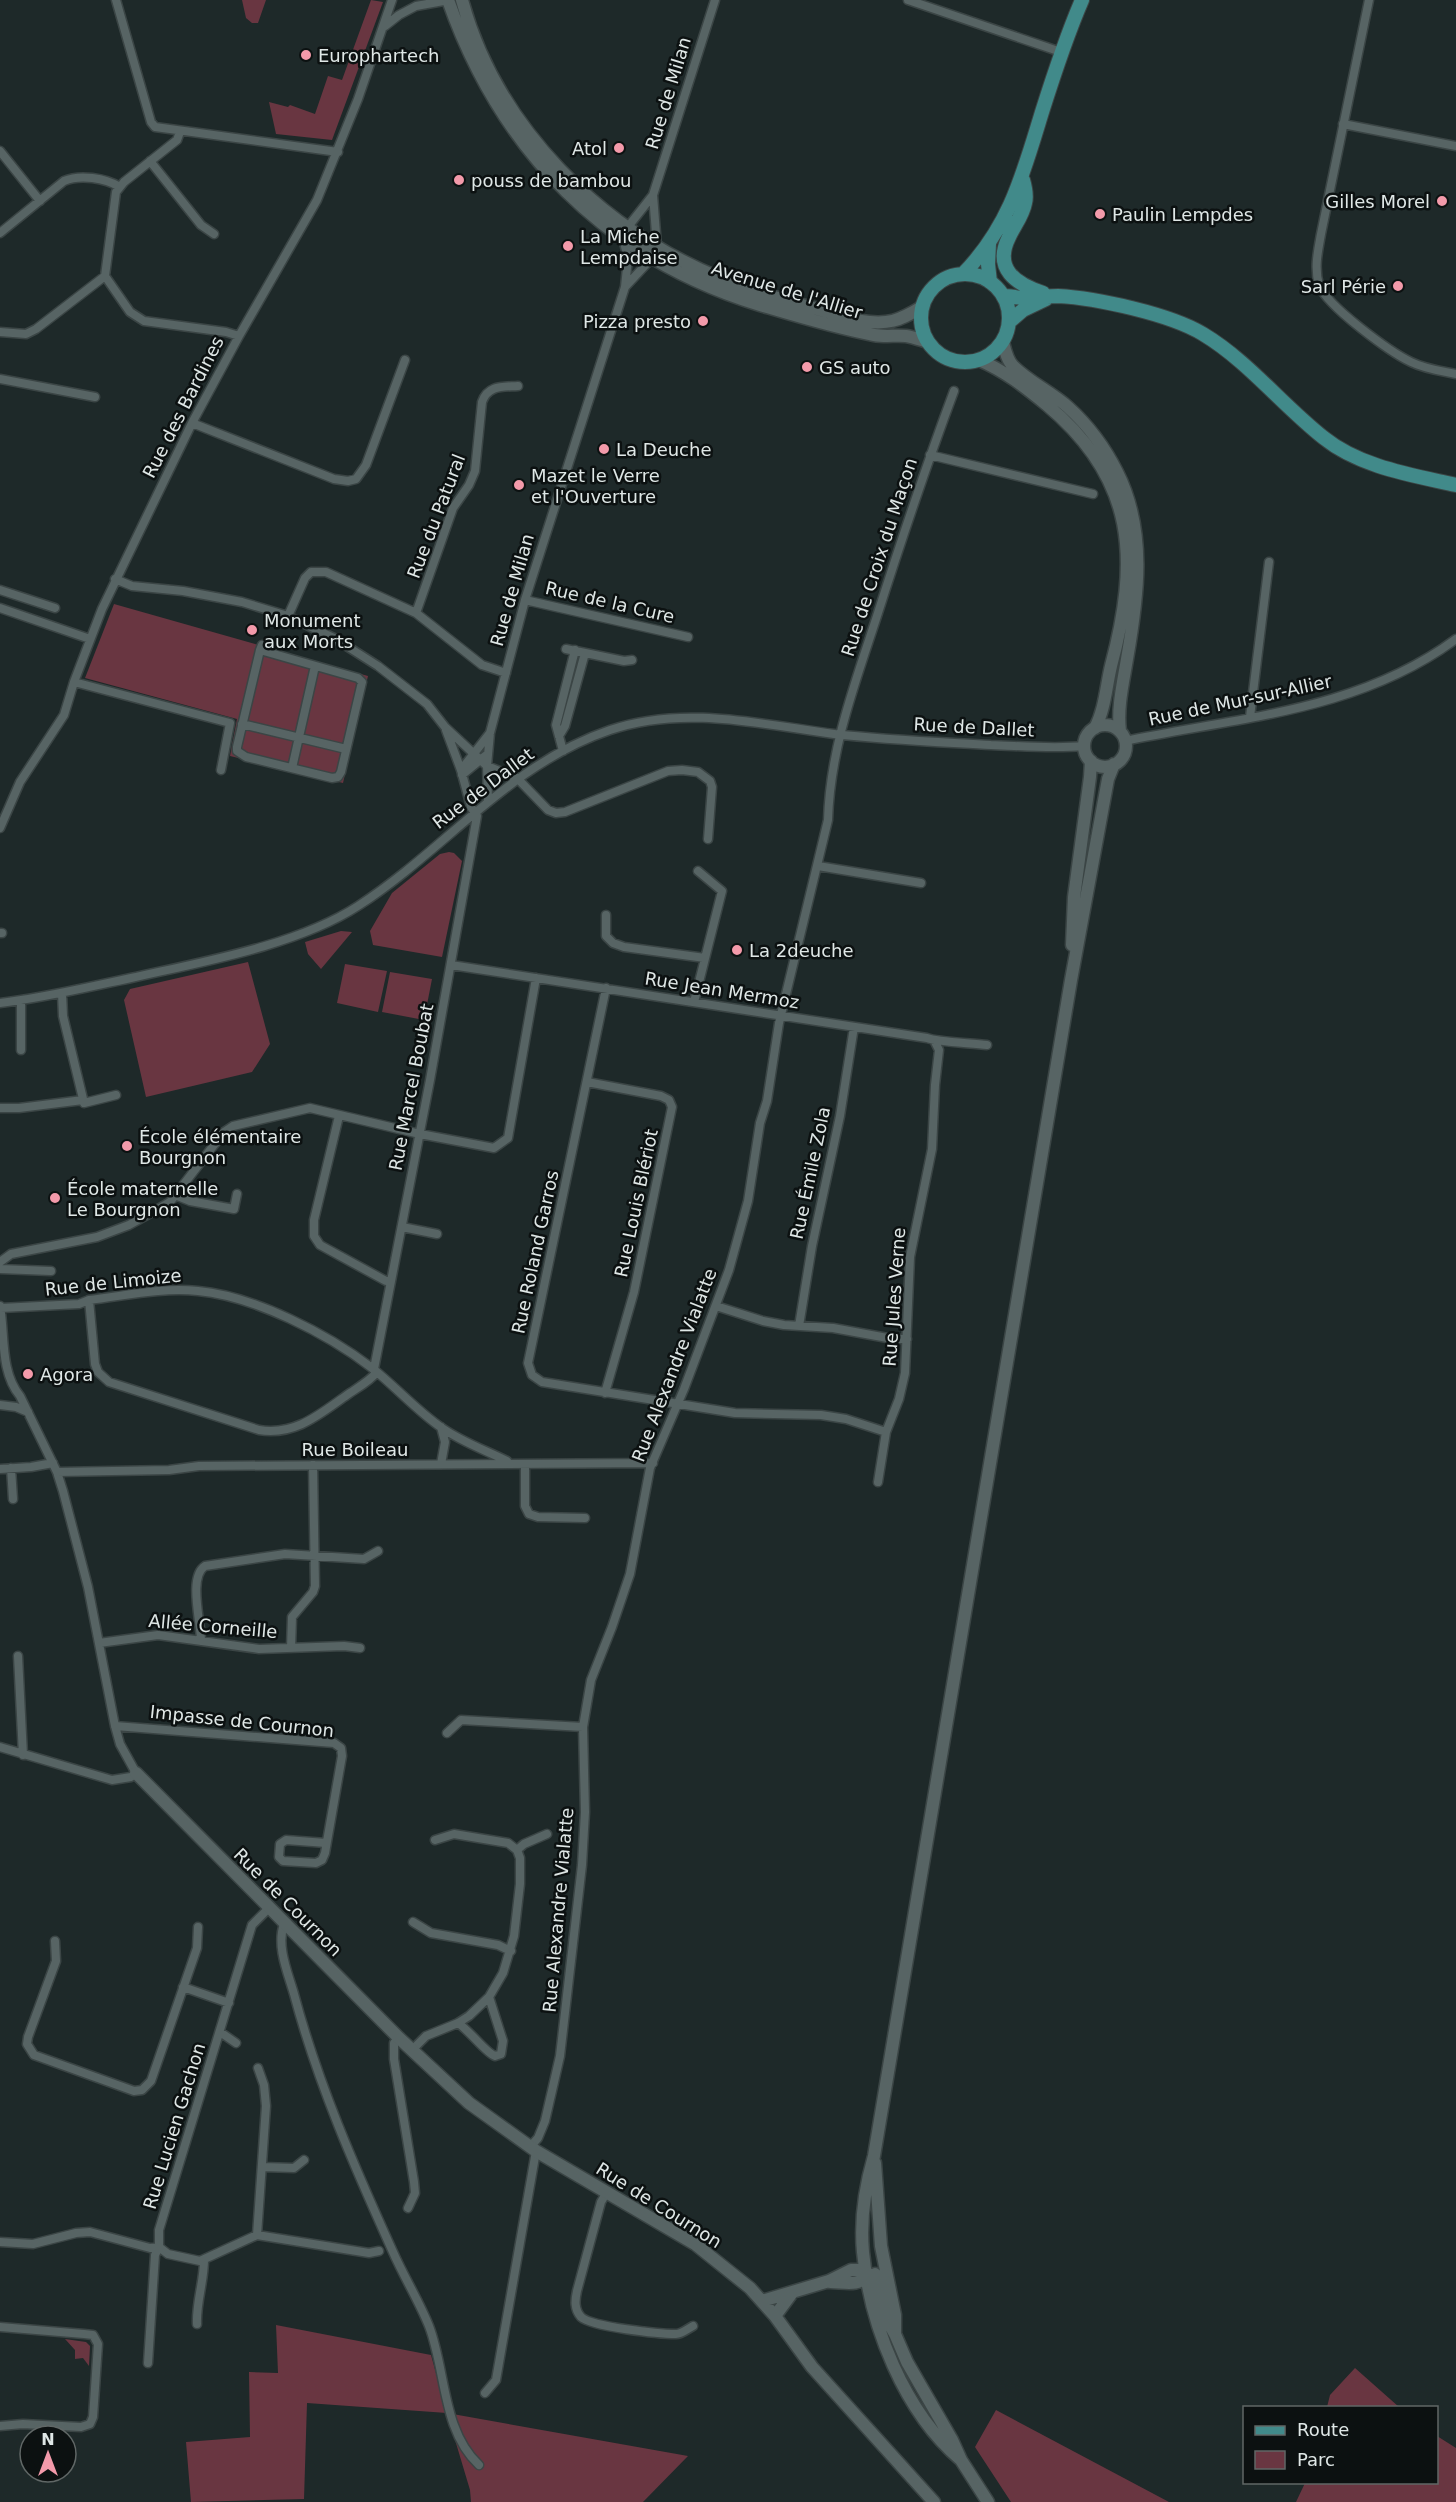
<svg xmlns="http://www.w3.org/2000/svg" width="1456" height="2502" viewBox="0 0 1456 2502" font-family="'DejaVu Sans',sans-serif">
<rect width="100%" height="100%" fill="#1e2929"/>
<!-- green -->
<path fill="#693641" d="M242 0H266L258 23H252L246 18Z
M371 0 383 2 332 140 276 134 269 102 288 107 290 105 315 114 328 76 342 80Z
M114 604 368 676 343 783 230 756 237 719 85 678Z
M449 852 454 853 462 861 442 957 373 945 370 931 392 893 440 854Z
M341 931 352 932 321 969 308 954 305 942Z
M248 962 270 1044 252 1072 146 1097 124 1000 130 989Z
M345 964 387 971 378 1012 337 1003Z
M390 972 432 979 424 1020 382 1012Z
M276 2325 431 2355 447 2413 688 2456 643 2502H471L470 2490 447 2413 307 2403 304 2499 191 2502 186 2442 250 2437 249 2372 278 2373Z
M65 2339 86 2342 90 2346 89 2366 83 2358 75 2359V2350Z
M1355 2368 1399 2407H1327L1330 2395Z
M996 2410 1169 2502H1011L975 2447Z
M1437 2436 1456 2448V2502H1296L1305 2483 1436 2482Z"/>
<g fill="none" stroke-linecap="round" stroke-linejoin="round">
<defs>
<path id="street" d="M116 0 151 122 155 127 338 152
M908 0 1061 52
M1369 0 1321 234C1318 251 1314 267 1319 285 1327 306 1390 352 1411 362 1425 369 1441 371 1456 374
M385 26 399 15 416 6 449 0
M1343 124 1456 146
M180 132 177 140 124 182 116 192 105 276 130 312 144 321 226 332 239 336
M0 151 40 201
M150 161 201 225 214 234
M0 233 64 181C80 174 105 178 120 187
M625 287 652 258 657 246 653 195
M0 332 26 334 36 329 105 276
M0 379 95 397
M192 423 334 479 348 481 356 479 366 465 405 360
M930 455 1093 494
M115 579 132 586 183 591 242 602 288 616 334 638 378 666 427 704 445 727 487 766 517 778 548 810 556 813 565 812 668 771 682 770 698 772 710 781 712 787 708 839
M0 590 55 608
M525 600 688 637
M0 608 90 639
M416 613 453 508 469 485 475 471 482 402C488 385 502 387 518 386
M288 616 305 578 311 572H326L416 613 482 665 506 673
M566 649 624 661 632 660
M260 650 358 678 362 682 341 772 338 777 332 778 246 757 237 751V747L260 650 262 645
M74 682 230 723 221 770
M1250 717 1269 562
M242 724 346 749
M559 736 565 726 585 653
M1125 741C1240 717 1359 711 1456 639
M563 751 556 725 575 650
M292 768 315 666
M461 770 490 733
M462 775 485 756
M488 800 487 766 490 733 525 600 625 287 628 258 623 239 627 228 653 195 715 0
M0 828 20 782 64 715 74 682 102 609 192 423 239 336 317 200 358 99 392 0
M818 866 921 883
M606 915V936L613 943 624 947 705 958
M0 933H2
M451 965 927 1038C937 1042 972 1043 987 1045
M606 988 528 1363 532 1375 542 1382 735 1413 821 1415 846 1419 886 1432
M62 993 63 1016 84 1103 116 1095
M694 1002 722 891 698 871
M0 1003C44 998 88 987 131 978 202 962 298 945 358 906 445 850 509 764 610 730 683 705 760 724 834 734 886 740 939 742 991 745 1022 746 1053 749 1084 746
M21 1050V1001
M587 1082 661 1096 669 1100 672 1107 634 1292 605 1393
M0 1108H19L83 1100
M339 1116 314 1220V1236L320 1245 386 1281H391
M175 1195 190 1201 234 1209 237 1194
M402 1227 437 1234
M0 1262 11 1254 97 1237 129 1225 158 1209 170 1202 224 1132 233 1126 310 1108 420 1134 494 1148 508 1138 536 978
M0 1269 51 1271
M89 1300 95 1364 98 1372 109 1382 259 1430C295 1436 320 1414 347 1395 357 1388 370 1381 377 1372
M0 1306C5 1335 0 1372 20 1396L57 1472 63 1491 88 1587 115 1726 120 1744 136 1773 131 1777 112 1780 0 1747
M716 1306 763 1321 784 1325 833 1328 893 1339H907
M1 1308 79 1304 89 1300C124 1296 162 1287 198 1291 254 1296 328 1334 372 1368 396 1387 417 1411 442 1428 462 1442 485 1450 507 1461
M799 1326 812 1246 840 1116 854 1027
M374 1369 430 1080 477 816 471 807 461 770 446 730
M0 1405 16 1407 28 1412
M441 1427 445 1442 441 1464
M525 1464V1506L529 1514 538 1517 585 1518
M11 1468 13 1499
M0 1469 31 1467 53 1463
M57 1472 169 1470 199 1466 653 1463
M878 1482 886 1432 899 1399 905 1373 910 1257 932 1149 935 1085 939 1050 935 1042
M201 1641C201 1622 188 1577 205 1566L285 1554 364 1559 378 1551
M99 1643 158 1635 259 1649 344 1646 360 1648
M291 1648 292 1617 313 1592 315 1586 313 1465
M18 1656 23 1755
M115 1726 334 1743 341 1748 342 1756 325 1853 322 1860 316 1863 283 1861 279 1857 280 1844 286 1840 326 1843
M447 1733 461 1720 583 1727
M517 1850 524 1844 547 1834
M413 1922 431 1933 498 1945 511 1951
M284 1924C276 1946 288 1973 294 1994 318 2084 355 2168 393 2252 404 2277 419 2301 429 2326 446 2370 442 2431 479 2465
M55 1941 56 1961 28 2037 27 2044 34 2055 134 2091 142 2090 151 2081 197 1948 198 1927
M183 1987 229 2003
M458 2023C471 2032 486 2053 495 2056L501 2054 503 2041 489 1997
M220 2032 236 2043
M399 2038 394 2043V2059L414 2182 415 2193 408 2208
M412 2050 426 2036 458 2023 469 2016 489 1997 503 1973 514 1936 520 1884V1858L517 1850 508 1843 454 1834 435 1840
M530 2147 538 2138 545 2121 560 2056 582 1865 585 1812 583 1727 591 1680 612 1627 630 1574 650 1468 684 1389 729 1270 748 1201 760 1123 767 1101 779 1023 828 820C830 749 855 683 877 616 901 541 926 466 954 391
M263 2167 294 2168 304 2160
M607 2192 601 2202 577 2291C575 2300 574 2309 581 2317 592 2327 659 2334 676 2334 682 2334 687 2329 693 2326
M257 2235 266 2106 264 2085 258 2068
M0 2242 33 2244 76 2233 90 2232 150 2248 159 2247 168 2254 200 2261 257 2235 369 2253 379 2251
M197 2324C196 2302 204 2282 204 2260
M0 2327 84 2334 93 2335 98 2344 93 2417 90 2424 81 2427 23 2424 0 2426
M148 2363 155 2255 159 2247V2230L252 1925 269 1908
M485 2393 496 2380 536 2151"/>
<path id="secondary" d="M448 0C501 151 606 258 760 305 797 316 836 328 874 335 885 337 896 335 906 336 913 337 921 340 928 342
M462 0C497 128 601 230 722 279 766 297 815 308 861 321 888 325 899 321 922 307
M1003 342C1005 350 1007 360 1013 366 1029 382 1051 392 1068 407 1088 425 1105 448 1117 472 1147 531 1138 597 1127 659 1123 683 1117 708 1120 731
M979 360C1005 371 1025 387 1047 405 1137 480 1139 560 1111 666 1106 687 1105 709 1095 728
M1084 746a21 21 0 1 1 42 0a21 21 0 1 1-42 0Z
M1072 945 1074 897 1090 777 1091 761
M136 1773 399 2038 469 2103 536 2151 695 2244 750 2288 775 2316 812 2367 934 2502
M875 2163 881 2246 895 2315V2333
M875 2274 885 2316 895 2334 907 2362 952 2440 961 2460 988 2502
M830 2282C844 2282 859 2287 868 2275
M762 2301 829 2281 851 2270H859L871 2275
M775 2316 792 2293
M961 2460C904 2412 870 2325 863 2252 860 2220 865 2187 874 2156L1071 980 1108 779 1114 764"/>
<path id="primary" d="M1023 180C1025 187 1027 196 1025 203 1023 215 1014 226 1009 237 993 269 1016 284 1043 293
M989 244 988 264 990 282
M963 274C1010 226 1023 174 1042 112 1054 74 1066 37 1082 0
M921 318a44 44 0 1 1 88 0a44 44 0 1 1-88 0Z
M1003 296C1011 296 1018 298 1026 298 1037 298 1047 296 1058 296 1096 298 1170 314 1203 334 1248 361 1282 405 1324 438 1360 467 1412 475 1456 485
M1009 322 1023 310 1046 299"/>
</defs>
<!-- street casing -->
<use href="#street" stroke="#3b4545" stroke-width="11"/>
<!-- secondary casing -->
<use href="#secondary" stroke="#3b4545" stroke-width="15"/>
<!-- primary casing -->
<use href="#primary" stroke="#3b4545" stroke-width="16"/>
<!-- street -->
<use href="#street" stroke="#576464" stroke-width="8"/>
<!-- secondary -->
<use href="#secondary" stroke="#576464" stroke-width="12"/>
<!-- primary -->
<use href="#primary" stroke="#418a8a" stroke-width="14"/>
</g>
<!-- markers -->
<g fill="#f39aaa" stroke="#0c1111" stroke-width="2">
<circle cx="306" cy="55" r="6"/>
<circle cx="619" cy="148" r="6"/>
<circle cx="459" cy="180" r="6"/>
<circle cx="1442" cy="201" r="6"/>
<circle cx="1100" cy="214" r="6"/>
<circle cx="568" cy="246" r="6"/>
<circle cx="1398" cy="286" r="6"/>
<circle cx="703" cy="321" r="6"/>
<circle cx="807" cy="367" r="6"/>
<circle cx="604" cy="449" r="6"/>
<circle cx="519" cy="485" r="6"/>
<circle cx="252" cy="630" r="6"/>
<circle cx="737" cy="950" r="6"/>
<circle cx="127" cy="1146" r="6"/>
<circle cx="55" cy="1198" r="6"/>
<circle cx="28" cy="1374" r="6"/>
</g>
<g text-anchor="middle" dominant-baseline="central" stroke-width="5" stroke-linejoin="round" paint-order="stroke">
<!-- poi labels -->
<g font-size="18" fill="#dfe7e6" stroke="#0c1111" text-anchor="start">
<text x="318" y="55">Europhartech</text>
<text x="607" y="148" text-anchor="end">Atol</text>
<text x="471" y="180">pouss de bambou</text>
<text x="1430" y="201" text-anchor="end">Gilles Morel</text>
<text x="1112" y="214">Paulin Lempdes</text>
<text x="580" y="236">La Miche<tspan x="580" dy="21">Lempdaise</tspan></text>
<text x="1386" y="286" text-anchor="end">Sarl Périe</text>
<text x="691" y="321" text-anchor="end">Pizza presto</text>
<text x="819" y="367">GS auto</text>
<text x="616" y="449">La Deuche</text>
<text x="531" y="475">Mazet le Verre<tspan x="531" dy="21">et l'Ouverture</tspan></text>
<text x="264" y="620">Monument<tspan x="264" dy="21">aux Morts</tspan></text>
<text x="749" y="950">La 2deuche</text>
<text x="139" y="1136">École élémentaire<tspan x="139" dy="21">Bourgnon</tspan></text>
<text x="67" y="1188">École maternelle<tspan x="67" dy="21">Le Bourgnon</tspan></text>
<text x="40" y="1374">Agora</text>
</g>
<!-- street labels -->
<g font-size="18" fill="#dfe7e6" stroke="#0c1111">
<text transform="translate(668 93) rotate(-73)">Rue de Milan</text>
<text transform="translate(787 290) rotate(17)">Avenue de l'Allier</text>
<text transform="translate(183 407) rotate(-63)">Rue des Bardines</text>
<text transform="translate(436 516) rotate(-69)">Rue du Patural</text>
<text transform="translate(879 557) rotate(-72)">Rue de Croix du Maçon</text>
<text transform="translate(512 590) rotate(-74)">Rue de Milan</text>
<text transform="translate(610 602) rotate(13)">Rue de la Cure</text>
<text transform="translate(1240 700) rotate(-12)">Rue de Mur-sur-Allier</text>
<text transform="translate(974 727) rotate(3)">Rue de Dallet</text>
<text transform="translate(483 788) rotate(-37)">Rue de Dallet</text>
<text transform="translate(722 990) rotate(9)">Rue Jean Mermoz</text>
<text transform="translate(411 1087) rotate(-79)">Rue Marcel Boubat</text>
<text transform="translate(810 1173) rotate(-78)">Rue Émile Zola</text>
<text transform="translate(636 1203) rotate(-78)">Rue Louis Blériot</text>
<text transform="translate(535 1252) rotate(-78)">Rue Roland Garros</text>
<text transform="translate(113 1282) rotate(-6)">Rue de Limoize</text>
<text transform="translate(894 1297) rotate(-86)">Rue Jules Verne</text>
<text transform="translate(674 1365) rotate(-69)">Rue Alexandre Vialatte</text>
<text x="355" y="1449">Rue Boileau</text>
<text transform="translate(213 1626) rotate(5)">Allée Corneille</text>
<text transform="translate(242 1721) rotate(6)">Impasse de Cournon</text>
<text transform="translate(288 1902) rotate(45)">Rue de Cournon</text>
<text transform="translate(558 1910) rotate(-85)">Rue Alexandre Vialatte</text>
<text transform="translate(174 2126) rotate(-73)">Rue Lucien Gachon</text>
<text transform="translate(659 2205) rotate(32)">Rue de Cournon</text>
</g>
</g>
<!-- legend -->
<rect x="1243" y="2406" width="195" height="78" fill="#0c1111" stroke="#606766" stroke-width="1.5"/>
<rect x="1255" y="2426" width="30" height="9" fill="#418a8a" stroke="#606766" stroke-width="1.5"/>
<text x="1297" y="2436" font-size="18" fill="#dfe7e6">Route</text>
<rect x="1255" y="2451" width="30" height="18" fill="#693641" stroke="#606766" stroke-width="1.5"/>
<text x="1297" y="2466" font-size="18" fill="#dfe7e6">Parc</text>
<!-- north arrow -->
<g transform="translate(48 2454)"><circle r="28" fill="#0c1111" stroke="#606766" stroke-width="1.5"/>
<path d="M0-4.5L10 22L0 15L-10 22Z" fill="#f39aaa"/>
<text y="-9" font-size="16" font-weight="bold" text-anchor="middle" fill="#dfe7e6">N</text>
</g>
</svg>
